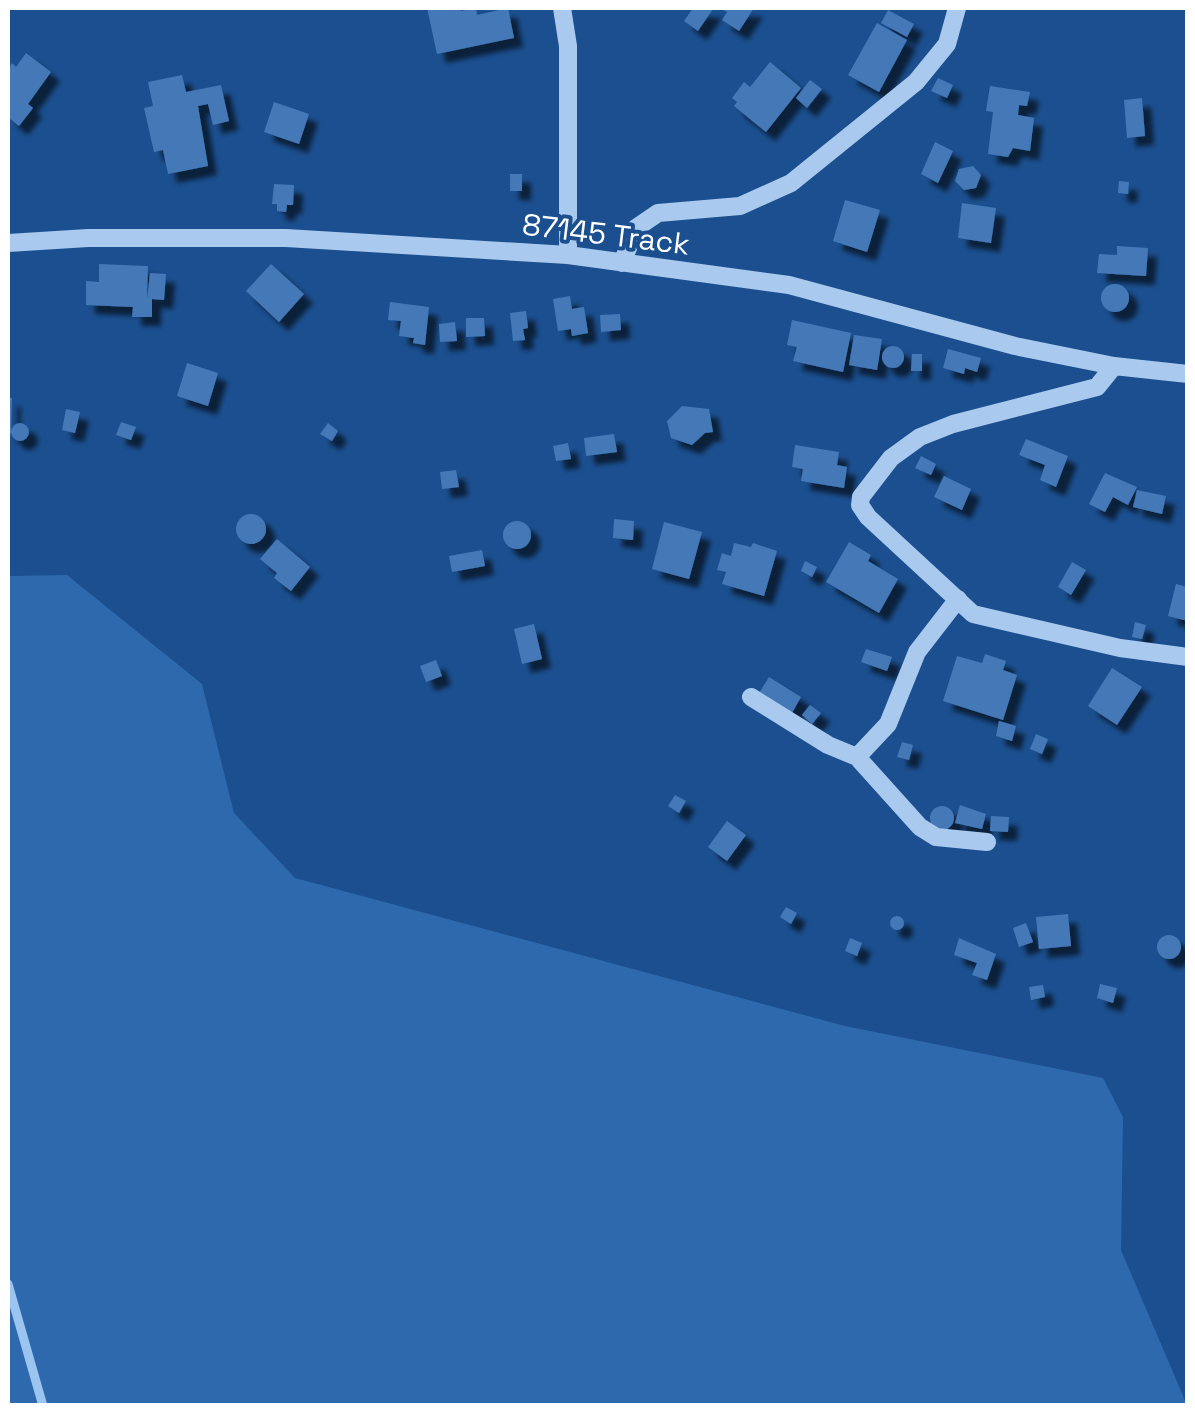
<svg xmlns="http://www.w3.org/2000/svg" width="1195" height="1413" viewBox="0 0 1195 1413" font-family="'Space Grotesk',sans-serif">
<defs>
<filter id="shadow"><feDropShadow dx="9" dy="9" stdDeviation="2.5" flood-color="#0009"/></filter>
</defs>
<rect width="100%" height="100%" fill="#1b4f8f"/>
<!-- green -->
<path fill="#2e69ad" d="M67 575 202 684 234 813 295 878 845 1026 1103 1078 1123 1117 1121 1250 1187 1405H8V576Z"/>
<g fill="none" stroke-linecap="round" stroke-linejoin="round">
<!-- stream -->
<path stroke="#9cc4f0" stroke-width="9" d="M8 1284 43 1406"/>
</g>
<!-- building -->
<path fill="#4478b7" filter="url(#shadow)" d="M427 8H460L461 11 476 8 477 15 508 8 514 38 437 54Z
M693 8 713 9 698 31 684 21Z
M720 8H754L739 31 722 20 727 12Z
M888 10 914 24 907 37 881 23Z
M877 23 907 40 879 92 848 75Z
M26 53 51 72 28 104 33 108 19 126 8 117V69L12 63 16 67Z
M770 62 801 88 766 132 734 106 737 102 732 98 744 82 750 87Z
M182 75 186 92 221 85 229 121 213 125 208 104 198 106 208 166 168 174 163 150 154 152 144 108 153 106 148 82Z
M938 78 953 85 947 98 931 91Z
M810 80 822 89 807 108 796 98Z
M990 86 1030 92 1027 106 1019 105 1018 115 1034 118 1030 151 1013 148 1008 157 988 154 993 112 986 111Z
M1142 98 1145 136 1127 138 1124 100Z
M274 102 309 114 299 144 264 132Z
M935 142 953 151 938 183 921 174Z
M973 166 981 175 976 188 964 190 955 181 959 169Z
M510 174H522V191H510Z
M1119 181 1129 182 1128 194 1118 193Z
M274 184 294 185 293 205H287L286 212 277 211V204H272Z
M845 200 880 210 867 252 833 241Z
M962 203 996 208 991 243 958 238Z
M1117 246 1148 248 1146 276 1097 273 1099 254 1117 255Z
M99 264 148 266 147 299 150 273 166 274 164 300 152 299V317H132L133 307 86 305V281L99 282Z
M271 264 304 294 279 322 246 291Z
M1101 298a14 14 0 1 1 28 0a14 14 0 1 1-28 0Z
M570 296 572 309 584 307 588 333 572 336 571 329 558 331 553 299Z
M390 302 429 307 425 345 413 343 414 338 399 336 401 321 388 320Z
M526 311 528 328 523 329 525 340 513 341 510 313Z
M620 314 621 330 601 332 600 315Z
M466 318H484L485 336 466 337Z
M792 320 851 333 843 372 793 361 797 347 787 345Z
M455 322 457 341 440 342 439 324Z
M854 335 882 339 877 370 849 365Z
M882 357a11 11 0 1 1 22 0a11 11 0 1 1-22 0Z
M948 349 981 358 977 372 965 368 964 374 943 368Z
M912 354H922V371H911Z
M187 363 218 373 208 406 177 396Z
M8 398H12L11 434H8Z
M682 406 709 409 713 432 705 433 692 445 671 438 667 421Z
M66 409 80 412 75 433 62 430Z
M121 422 136 427 131 440 116 435Z
M328 423 338 431 332 441 320 434Z
M11 432a9 9 0 1 1 18 0a9 9 0 1 1-18 0Z
M614 434 617 452 586 456 584 438Z
M1026 439 1068 456 1056 487 1040 480 1045 465 1019 455Z
M568 443 571 459 556 461 553 446Z
M795 445 839 452 837 465 847 467 844 488 801 481 803 469 792 467Z
M921 456 936 464 931 475 915 468Z
M456 470 459 487 442 489 440 472Z
M1105 473 1137 487 1128 505 1113 497 1105 512 1089 504Z
M944 476 971 489 962 510 934 497Z
M1137 490 1166 496 1162 514 1133 507Z
M236 529a15 15 0 1 1 30 0a15 15 0 1 1-30 0Z
M614 519 634 521 633 540 613 538Z
M503 535a14 14 0 1 1 28 0a14 14 0 1 1-28 0Z
M664 522 702 532 689 579 652 569Z
M277 539 310 567 291 591 274 578 277 573 260 559Z
M849 542 871 555 868 561 898 579 879 613 826 582Z
M734 543 751 547 753 543 777 551 764 596 722 584 726 572 717 570 722 553 731 556Z
M482 550 485 566 452 572 449 556Z
M805 561 817 567 812 577 801 571Z
M1072 562 1086 570 1071 595 1058 587Z
M1176 584 1188 587V621L1168 616Z
M1135 622 1146 625 1142 639 1132 637Z
M534 624 542 659 522 664 514 629Z
M866 649 892 657 887 671 861 662Z
M985 654 1006 661 1003 670 1017 675 1003 720 943 701 957 656 982 663Z
M436 660 442 676 426 682 420 666Z
M1112 668 1142 687 1117 725 1088 706Z
M769 677 801 697 792 713 759 693Z
M810 705 821 713 812 724 802 715Z
M999 721 1016 726 1012 741 996 736Z
M1036 734 1048 739 1042 754 1030 749Z
M902 742 913 745 909 760 897 757Z
M675 795 686 801 679 813 668 806Z
M960 805 986 814 982 829 955 823Z
M930 818a12 12 0 1 1 24 0a12 12 0 1 1-24 0Z
M991 816 1009 817 1008 832 990 831Z
M727 821 746 835 727 861 708 847Z
M786 907 797 913 791 924 780 917Z
M1068 914 1071 946 1039 949 1036 917Z
M890 923a7 7 0 1 1 14 0a7 7 0 1 1-14 0Z
M1026 923 1033 942 1019 947 1013 928Z
M1157 947a12 12 0 1 1 24 0a12 12 0 1 1-24 0Z
M850 938 862 943 857 956 845 951Z
M959 938 996 954 987 980 972 975 977 963 954 955Z
M1100 984 1117 988 1113 1003 1097 998Z
M1043 985 1045 997 1031 1000 1029 987Z"/>
<g fill="none" stroke-linecap="round" stroke-linejoin="round">
<!-- minor -->
<path stroke="#a9c9ee" stroke-width="18" d="M562 8 568 46V255
M8 243 88 238H286L568 255 789 285 1015 346 1114 366 1188 374
M622 263 636 228 658 213 740 206 791 183 916 82 947 44 957 8
M1114 366 1097 387 953 424 920 437 891 458 861 497 860 505 868 517 973 614 1120 648 1188 657
M958 599 917 652 888 724 857 757 920 827 936 837 987 842
M751 697 828 745 857 757"/>
</g>
<g text-anchor="middle" dominant-baseline="central" stroke-width="8" stroke-linejoin="round" paint-order="stroke">
<!-- street labels -->
<g font-size="30" fill="#fff" stroke="#1b4f8f">
<text transform="translate(606 234) rotate(7)">87145 Track</text>
</g>
</g>
<!-- border -->
<rect width="1195" height="1413" fill="none" stroke="#ffffff" stroke-width="20"/>
</svg>
